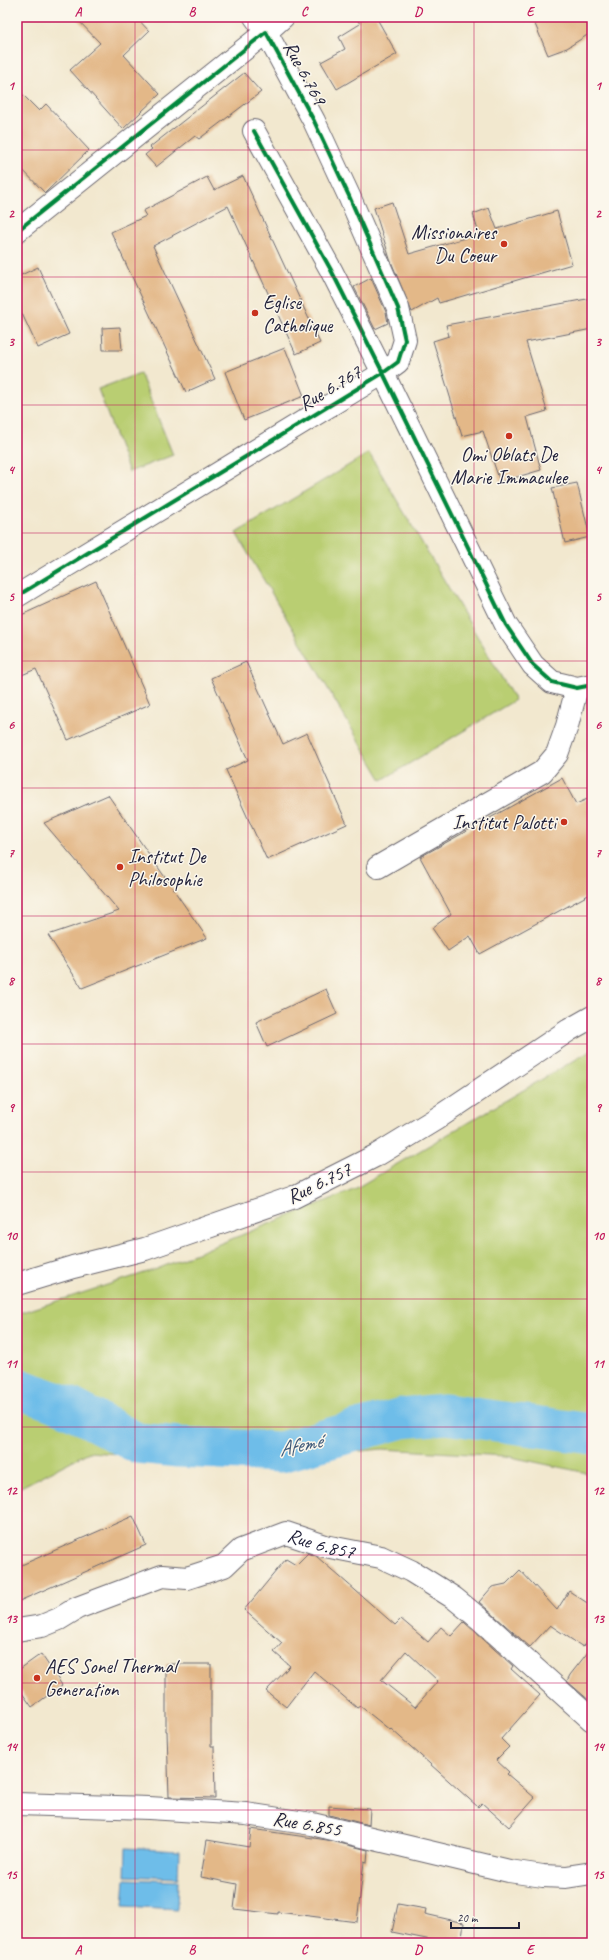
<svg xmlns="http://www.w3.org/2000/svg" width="609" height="1960" viewBox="0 0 609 1960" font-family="Caveat,sans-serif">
<rect width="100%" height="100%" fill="#fbf7ec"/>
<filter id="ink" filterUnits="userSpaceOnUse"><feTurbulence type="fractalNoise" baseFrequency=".025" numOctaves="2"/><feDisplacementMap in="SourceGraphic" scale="8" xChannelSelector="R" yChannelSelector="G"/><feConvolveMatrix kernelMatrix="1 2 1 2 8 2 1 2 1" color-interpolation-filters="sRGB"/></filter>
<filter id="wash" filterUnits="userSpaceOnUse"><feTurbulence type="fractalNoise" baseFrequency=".012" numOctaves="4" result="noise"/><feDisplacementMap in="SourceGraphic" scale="16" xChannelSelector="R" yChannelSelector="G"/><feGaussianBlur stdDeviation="0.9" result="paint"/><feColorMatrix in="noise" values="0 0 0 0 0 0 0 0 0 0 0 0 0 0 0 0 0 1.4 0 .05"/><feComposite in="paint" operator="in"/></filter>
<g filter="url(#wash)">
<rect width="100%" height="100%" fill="#f2e8cf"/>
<!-- green -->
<path fill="#b9ce72" stroke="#6e7856" d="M140 373 173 455 129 472 98 389Z
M369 453 515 700 382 780 236 533Z
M592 1050V1474L506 1456 382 1449 248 1462 89 1452 17 1489V1314L157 1269 351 1191Z"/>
<!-- water -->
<path fill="#6ebde9" stroke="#487092" d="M126 1848 179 1851 178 1878 125 1876Z
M125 1879 178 1881 177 1909 123 1906Z"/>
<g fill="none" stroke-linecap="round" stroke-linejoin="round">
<!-- river -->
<path stroke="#6ebde9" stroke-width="41" d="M17 1388 67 1406 137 1443 179 1447 281 1452 402 1418 445 1414 592 1434"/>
</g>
<g id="blocks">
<!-- building -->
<path fill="#e3b888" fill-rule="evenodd" d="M75 17H136L149 31 124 55 160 94 123 129 70 70 100 43Z
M356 17H376L397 54 337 89 321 62 345 49 339 37 360 24Z
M532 17H587L592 27V32L567 48 548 55Z
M244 73 261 92 199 139 195 136 156 167 145 155 152 149 150 147Z
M17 89 39 111 46 104 89 150 45 193 17 164Z
M243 176 320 343 296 354 228 206 153 246 215 379 186 392 111 232 146 216 143 211 207 177 214 190Z
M392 202 409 254 479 234 473 214 489 208 497 229 557 211 572 264 439 303 437 298 412 312 390 259 374 208Z
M38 267 69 334 38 348 17 303V277Z
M371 278 386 312 388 323 375 329 354 287Z
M592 298V329L526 342 547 411 527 417 541 470 500 482 483 431 462 436 433 341 449 336 446 325Z
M120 327 122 350H103L102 328Z
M285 348 304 396 244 420 225 372Z
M577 483 590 537 565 543 552 488Z
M96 581 150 704 68 740 36 669 17 677V617Z
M246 662 283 744 307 733 347 824 267 860 226 770 248 760 211 678Z
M562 778 576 804 592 797V893L480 954 470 936 448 951 432 928 451 914 420 857Z
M108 795 207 938 82 988 48 935 119 911 44 823Z
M326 989 337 1014 267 1047 256 1022Z
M133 1516 146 1545 17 1602V1567Z
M308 1553 316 1556 395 1625 401 1619 428 1642 441 1627 451 1636 464 1622 513 1666 511 1669 540 1695 501 1739 509 1747 496 1760 509 1772 507 1774 535 1798 509 1827 482 1803 478 1807 391 1729 390 1730 360 1706 357 1708 314 1671 286 1707 266 1691 290 1666 274 1652 282 1643 244 1610 286 1559 296 1565ZM406 1651 438 1681 415 1707 381 1680Z
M520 1570 557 1610 569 1591 592 1606V1637L583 1647 550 1625 530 1647 479 1602 492 1587 506 1584Z
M592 1647V1703L567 1681 570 1675Z
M41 1654 62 1685 32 1707 17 1686V1671Z
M166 1664H211V1746H214L215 1798 169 1797 167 1731H166Z
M329 1806 370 1809 369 1825 329 1815Z
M251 1829 327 1840 368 1850 367 1863 364 1862 357 1922 278 1912V1914L234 1909 237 1884 201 1877 207 1840 249 1847Z
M398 1904 426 1909 425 1914 464 1923 461 1943H446L392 1932Z"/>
</g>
</g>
<g filter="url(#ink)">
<use href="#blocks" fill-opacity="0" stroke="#6b676f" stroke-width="1"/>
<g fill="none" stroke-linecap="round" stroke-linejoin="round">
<defs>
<g id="minor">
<path d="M255 17 266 32 283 17"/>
<path d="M17 231 266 32 314 121 349 196 398 308 405 340 398 362 383 373 331 270 254 131"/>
<path d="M17 596 383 373 506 625 533 665 552 682 577 688 592 685"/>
<path d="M378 867 542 772 557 754 567 726 577 688"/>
<path d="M17 1284 73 1267 145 1249 294 1197 377 1155 436 1119 569 1030 592 1017"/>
<path id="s1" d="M17 1630 42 1626 59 1619 77 1608 162 1576 187 1578 224 1566 241 1550 286 1533 325 1546 381 1557 411 1571 454 1598 481 1620 592 1720"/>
<path d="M17 1804 149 1808 246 1814 312 1824 509 1871 543 1876 566 1877 592 1873"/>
</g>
</defs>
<!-- minor casing -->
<use href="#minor" stroke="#6b676f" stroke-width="24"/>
<!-- minor -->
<use href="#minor" stroke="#fff" stroke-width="22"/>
<defs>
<path id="cycleway" d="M17 231 266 32 314 121 349 196 398 308 405 340 398 362 383 373 331 270 254 131
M17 596 383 373 506 625 533 665 552 682 577 688 592 685"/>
</defs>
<!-- cycleway casing -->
<use href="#cycleway" stroke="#fbf7ec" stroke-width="6"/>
<!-- cycleway -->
<use href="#cycleway" stroke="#00873e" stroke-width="4"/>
</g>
</g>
<!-- grid -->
<path fill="none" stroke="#c2185b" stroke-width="1" stroke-opacity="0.55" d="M135 17V1943M248 17V1943M361 17V1943M474 17V1943M17 150H592M17 277H592M17 405H592M17 533H592M17 661H592M17 788H592M17 916H592M17 1044H592M17 1172H592M17 1299H592M17 1427H592M17 1555H592M17 1683H592M17 1810H592"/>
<!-- markers -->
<g fill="#c8321e" stroke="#fbf7ec" stroke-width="1.5">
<circle cx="504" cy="244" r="4"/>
<circle cx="255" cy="313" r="4"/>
<circle cx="509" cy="436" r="4"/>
<circle cx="564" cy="822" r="4"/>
<circle cx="120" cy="867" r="4"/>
<circle cx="37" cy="1678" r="4"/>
</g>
<g text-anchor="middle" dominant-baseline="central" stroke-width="3" stroke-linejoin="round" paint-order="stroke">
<!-- street labels -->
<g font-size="20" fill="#22223b" stroke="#fbf7ec">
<text transform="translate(305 73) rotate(62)">Rue 6.769</text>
<text transform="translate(330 388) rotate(-31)">Rue 6.767</text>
<text transform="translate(319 1183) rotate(-26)">Rue 6.757</text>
<text stroke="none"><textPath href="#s1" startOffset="328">Rue 6.857</textPath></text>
<text transform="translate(307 1824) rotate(10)">Rue 6.855</text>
</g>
<!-- poi labels -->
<g font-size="20" fill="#22223b" stroke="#fbf7ec" text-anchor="start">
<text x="496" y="232" text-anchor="end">Missionaires<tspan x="496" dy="23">Du Coeur</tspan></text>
<text x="263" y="302">Eglise<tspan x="263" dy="23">Catholique</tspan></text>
<text x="509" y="454" text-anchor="middle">Omi Oblats De<tspan x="509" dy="23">Marie Immaculee</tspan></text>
<text x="556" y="822" text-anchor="end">Institut Palotti</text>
<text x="128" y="856">Institut De<tspan x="128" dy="23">Philosophie</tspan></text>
<text x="45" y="1666">AES Sonel Thermal<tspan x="45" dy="23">Generation</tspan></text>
</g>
<!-- water labels -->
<g font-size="21" font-style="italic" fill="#3d5878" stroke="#fbf7ec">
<text transform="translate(300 1445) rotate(-12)">Afemé</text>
</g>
</g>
<!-- margin -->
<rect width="609" height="1960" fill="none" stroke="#fbf7ec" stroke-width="44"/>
<!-- scale -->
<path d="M451 1922v6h68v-6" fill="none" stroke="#22223b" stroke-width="2"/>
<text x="457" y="1922" font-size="12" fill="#22223b" stroke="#fbf7ec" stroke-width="3" paint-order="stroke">20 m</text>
<rect x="22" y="22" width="565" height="1916" fill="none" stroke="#c2185b" stroke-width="1.5"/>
<g font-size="13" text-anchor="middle" font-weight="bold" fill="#c2185b">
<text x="78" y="16">A</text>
<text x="192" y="16">B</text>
<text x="304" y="16">C</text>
<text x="418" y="16">D</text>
<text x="530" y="16">E</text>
<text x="11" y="90">1</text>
<text x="598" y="90">1</text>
<text x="11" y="218">2</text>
<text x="598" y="218">2</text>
<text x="11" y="346">3</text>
<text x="598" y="346">3</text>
<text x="11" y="474">4</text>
<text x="598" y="474">4</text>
<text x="11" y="601">5</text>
<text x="598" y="601">5</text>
<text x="11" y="729">6</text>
<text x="598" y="729">6</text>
<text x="11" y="857">7</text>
<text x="598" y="857">7</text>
<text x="11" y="985">8</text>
<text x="598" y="985">8</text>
<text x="11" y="1112">9</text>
<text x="598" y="1112">9</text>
<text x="11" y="1240">10</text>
<text x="598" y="1240">10</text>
<text x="11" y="1368">11</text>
<text x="598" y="1368">11</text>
<text x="11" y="1495">12</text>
<text x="598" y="1495">12</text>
<text x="11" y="1623">13</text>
<text x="598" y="1623">13</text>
<text x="11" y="1751">14</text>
<text x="598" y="1751">14</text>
<text x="11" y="1879">15</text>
<text x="598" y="1879">15</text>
<text x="78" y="1954">A</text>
<text x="192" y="1954">B</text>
<text x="304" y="1954">C</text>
<text x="418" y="1954">D</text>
<text x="530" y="1954">E</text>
</g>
</svg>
